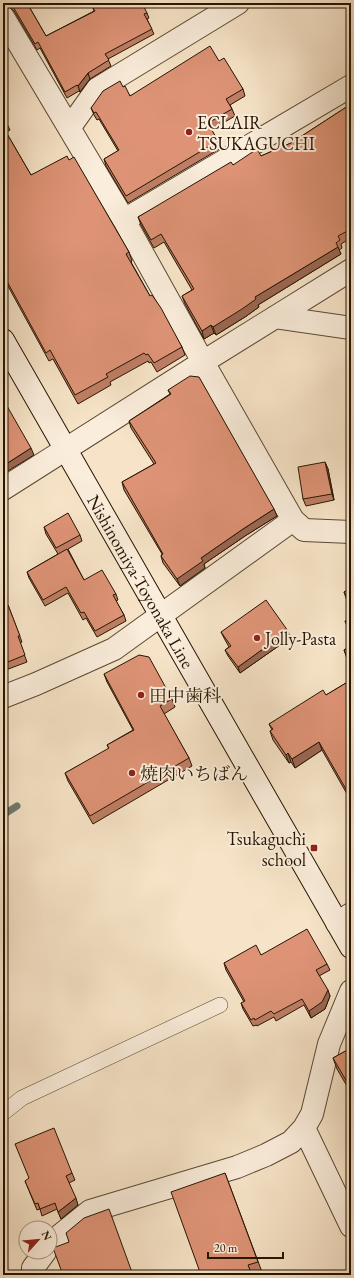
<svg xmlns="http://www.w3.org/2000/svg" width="354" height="1278" viewBox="0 0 354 1278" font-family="'EB Garamond','Noto Serif JP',serif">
<rect width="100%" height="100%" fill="#f7e4c8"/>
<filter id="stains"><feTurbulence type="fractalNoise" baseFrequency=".005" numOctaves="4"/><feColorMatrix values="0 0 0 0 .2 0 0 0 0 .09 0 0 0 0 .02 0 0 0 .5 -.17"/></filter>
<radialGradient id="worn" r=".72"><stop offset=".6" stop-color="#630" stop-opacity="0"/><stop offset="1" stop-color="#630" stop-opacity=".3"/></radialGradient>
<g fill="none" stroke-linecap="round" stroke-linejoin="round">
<!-- stream -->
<path stroke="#6d7a6e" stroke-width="7" d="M3 815 17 806"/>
<defs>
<path id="service" d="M3 1113 22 1098 220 1005"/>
<path id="minor" d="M3 17 124 220 203 362 293 520
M70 127 97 89 238 3
M124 220 351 86
M275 317 351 328
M3 489 203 362 351 270
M3 697 36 684 114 649 293 520 304 530 351 532
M337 923 351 914
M304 1128 351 1226
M50 1245 53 1241 90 1211 237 1167 266 1155 291 1142 304 1128 312 1114 329 1044 351 991
M35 1275 33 1268 45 1252"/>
<g id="secondary">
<path id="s1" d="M3 340 351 947"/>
</g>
</defs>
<!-- service casing -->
<use href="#service" stroke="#5a4932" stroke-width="16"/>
<!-- minor casing -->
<use href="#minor" stroke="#5a4932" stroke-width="24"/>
<!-- secondary casing -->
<use href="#secondary" stroke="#251500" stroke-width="24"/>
<!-- service -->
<use href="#service" stroke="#faeddb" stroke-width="15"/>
<!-- minor -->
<use href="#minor" stroke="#faeddb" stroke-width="22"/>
<!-- secondary -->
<use href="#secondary" stroke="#faeddb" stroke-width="22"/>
</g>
<!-- wall -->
<path fill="#bf7e65" stroke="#251500" d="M6 3H27L46 36 94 11 93 8 147 13 149 18 147 19 154 34 108 59 111 66 90 79 80 92 79 91 67 98 40 48 37 50 14 11 8 6Z
M219 61 243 89 245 96 230 105 232 109 235 116 211 130 218 141 221 148 128 203 106 166 104 159 118 151 99 119 97 120 94 115 91 108 123 87 130 96Z
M351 104V238L341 244 342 248 339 250 341 254 258 305 259 307 245 317 216 335 214 333 204 339 185 304 182 296 192 290 164 242 154 248 141 225 138 217 233 165 261 156 291 143Z
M3 116 10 130 6 132 31 175 69 160 129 252 132 261 131 262 150 296 182 347 185 355 157 372 151 362 149 363 148 361 110 382 111 385 78 404 53 359 49 361 3 277Z
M168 390 277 516 245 536 204 564 205 568 180 586 163 563 161 556 162 554 124 490 122 482 154 464 131 428 129 421 170 394Z
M325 462 328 469 334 500 306 506 303 499Z
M44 527 80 535 82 541 68 549 84 580 116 594 118 600 116 601 124 615 126 621 97 637 86 618 83 620 68 593 45 606 29 578 27 572 58 554 46 534Z
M351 588V608L347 601 344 592Z
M8 605 22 642 20 643 27 662 3 671V607Z
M351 618V636L345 621Z
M221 632 290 638 240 673 228 656 225 650 229 647 224 638Z
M351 646V667L347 659 344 650Z
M104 674 172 699 175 707 164 714 189 758 192 766 93 824 68 781 65 773 109 749 107 745 133 730 107 682Z
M351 680V801L322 750 295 768 291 762 289 763 273 740 270 731 272 730 269 724 326 695Z
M261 955 327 964 330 970 319 976 330 996 325 1009 311 1018 304 1005 276 1021 274 1017 257 1026V1025L253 1026 243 1009 241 1003 244 1002 226 970 224 963Z
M351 1048V1093L337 1069 333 1058Z
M72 1173 75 1180 69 1183 78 1205 61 1219 57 1209 42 1216 40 1209 37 1210 25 1181Z
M225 1173 262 1272 253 1275H201Z"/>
<!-- shaded-wall -->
<path fill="#9b6753" stroke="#251500" d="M88 73 90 79 80 92 78 86Z
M338 247 341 254 258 305 259 307 245 317 216 335 213 327 255 297Z
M211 325 214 333 204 339 202 331Z
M31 448 34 455 3 474V466Z
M325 462 328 469 334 500 332 494Z
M274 509 277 516 245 536 204 564 205 568 180 586 177 579 201 558 243 529Z
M288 631 290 638 240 673 238 667Z
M319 742 322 750 295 768 292 759Z
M288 753 291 762 289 763 286 755Z
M328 990 330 996 325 1009 311 1018 309 1011Z
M76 1198 78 1205 61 1219 58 1212Z"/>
<!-- building -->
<path fill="#de9376" stroke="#251500" d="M9 3H27L46 36 95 11 93 8 104 3H142L147 13 144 14 152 29 105 54 109 60 88 73 78 86 77 85 65 92 38 42 35 44 12 5Z
M210 46 219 61 224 58 243 89 226 99 232 109 208 123 218 141 126 196 104 159 119 150 96 112 94 113 91 108 103 91 120 81 123 87 125 86 130 96Z
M351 104V229L338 236 340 240 336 243 338 247 255 297 256 299 242 309 213 327 211 325 202 331 182 296 194 289 161 234 151 240 138 217 231 162 233 165 257 149 261 156 291 143Z
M3 116 6 122 3 124Z
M3 127 31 175 67 156 69 160 74 157 129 252 126 254 150 296 152 295 161 308 182 347 154 363 148 354 146 355 144 353 106 374 108 377 75 395 50 350 46 353 3 274Z
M190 376 199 377 274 509 243 529 201 558 203 561 177 579 161 556 163 554 122 482 156 463 129 421 171 394 168 390Z
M3 399 31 448 3 466Z
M325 462 332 494 303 499 298 467Z
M68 513 80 535 56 548 44 527Z
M67 549 84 580 102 570 116 594 113 595 124 615 95 631 84 612 81 613 66 587 43 600 27 572Z
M351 568V574L349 570Z
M351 588V605L344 592Z
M266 600 288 631 238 667 225 650 231 646 221 632Z
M8 605 20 636H18L25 655 3 664V607Z
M351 618V633L345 621Z
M351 646V664L344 650Z
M139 655 149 657 172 699 160 706 189 758 90 816 65 773 109 748 107 745 134 730 104 674Z
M351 680V798L319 742 292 759 288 753 286 755 270 731 273 729 269 724 323 690 326 695Z
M307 929 327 964 316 970 328 990 322 1002 309 1011 302 999 274 1014 271 1011 255 1020 254 1018 251 1020 241 1003 245 1001 224 963 256 945 261 955Z
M351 1048V1089L333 1058Z
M54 1128 72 1173 66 1176 76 1198 58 1212 55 1203 40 1209 38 1203 35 1204 25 1181 29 1178 15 1144Z
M225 1173 258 1262 248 1265 252 1275H201L171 1192Z
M109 1209 133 1275H63L53 1248 69 1242 66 1233 84 1218Z"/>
<!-- markers -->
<g fill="#8f2418" stroke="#faeddb" stroke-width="1.5">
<circle cx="189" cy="132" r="4"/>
<circle cx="257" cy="638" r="4"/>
<circle cx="141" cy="695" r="4"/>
<circle cx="132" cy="773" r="4"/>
<rect x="310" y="844" width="8" height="8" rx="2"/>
</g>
<g text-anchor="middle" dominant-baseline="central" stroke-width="4" stroke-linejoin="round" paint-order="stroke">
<!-- poi labels -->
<g font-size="18" fill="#251500" stroke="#faeddb" text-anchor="start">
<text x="197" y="122">ECLAIR<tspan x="197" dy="21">TSUKAGUCHI</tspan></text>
<text x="265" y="638">Jolly-Pasta</text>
<text x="149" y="695">田中歯科</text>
<text x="140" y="773">焼肉いちばん</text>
<text x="306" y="838" text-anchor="end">Tsukaguchi<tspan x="306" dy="21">school</tspan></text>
</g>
<!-- street labels -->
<g font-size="18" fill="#251500" stroke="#faeddb">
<text stroke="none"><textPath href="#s1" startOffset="278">Nishinomiya-Toyonaka Line</textPath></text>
</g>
</g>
<!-- margin -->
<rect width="354" height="1278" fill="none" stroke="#f7e4c8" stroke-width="16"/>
<rect x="4" y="4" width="346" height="1270" fill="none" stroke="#251500" stroke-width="2"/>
<rect x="8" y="8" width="338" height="1262" fill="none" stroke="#251500"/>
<!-- north arrow -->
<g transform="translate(38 1240) rotate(63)"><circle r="19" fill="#faeddb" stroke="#a59783"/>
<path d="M0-3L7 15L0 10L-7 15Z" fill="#8f2418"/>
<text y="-6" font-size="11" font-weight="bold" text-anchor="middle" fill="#251500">N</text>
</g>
<!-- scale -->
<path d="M208 1252v6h75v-6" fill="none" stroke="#251500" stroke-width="2"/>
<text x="214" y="1252" font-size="12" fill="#251500" stroke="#faeddb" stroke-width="3" paint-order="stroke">20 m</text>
<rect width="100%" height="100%" filter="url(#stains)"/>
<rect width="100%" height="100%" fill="url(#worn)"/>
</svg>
